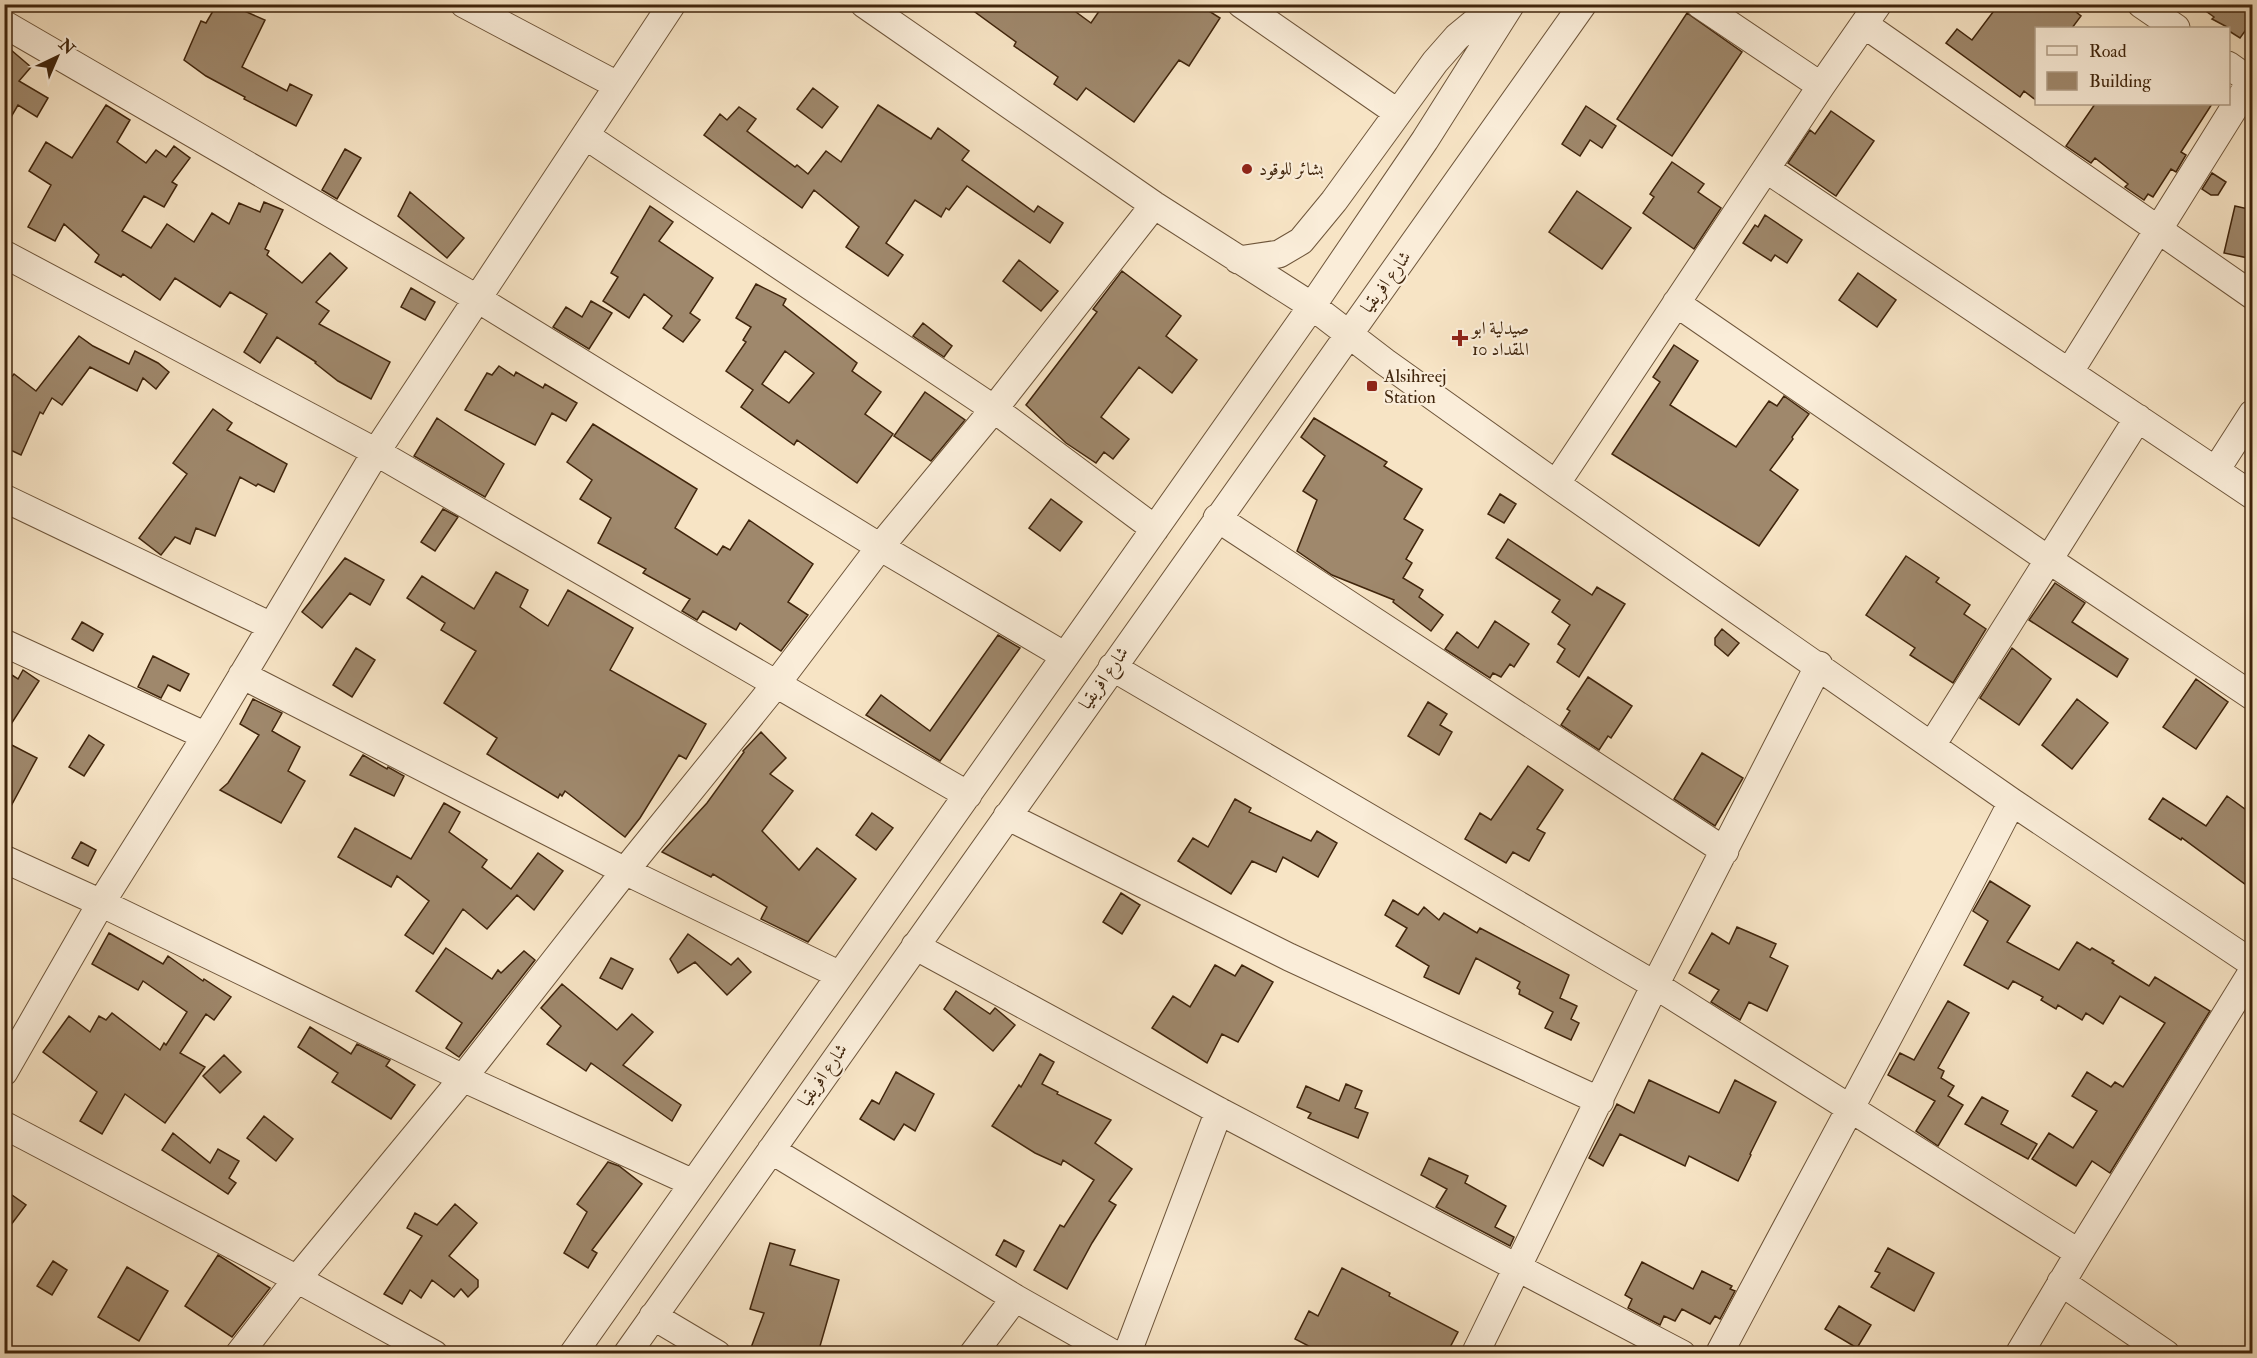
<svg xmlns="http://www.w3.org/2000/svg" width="2257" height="1358" viewBox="0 0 2257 1358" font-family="'IM FELL Double Pica',Amiri,serif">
<rect width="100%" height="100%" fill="#f7e4c5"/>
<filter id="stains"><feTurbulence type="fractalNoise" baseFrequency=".00333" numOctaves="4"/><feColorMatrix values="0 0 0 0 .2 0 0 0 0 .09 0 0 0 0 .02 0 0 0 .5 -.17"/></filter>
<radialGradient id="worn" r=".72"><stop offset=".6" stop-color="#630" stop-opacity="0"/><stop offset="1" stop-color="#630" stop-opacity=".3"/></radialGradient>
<!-- building -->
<path fill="#9f886c" stroke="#40250c" stroke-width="1.5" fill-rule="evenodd" d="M217 4H245L242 10 265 20 242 67 287 91 290 84 312 95 296 126 244 99 245 97 206 76 184 60 201 21 206 23Z
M964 4H1065L1091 23 1104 4H1198L1220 18 1189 66 1179 60 1134 122 1086 88 1077 100 1054 84 1058 77 1014 46 1016 42Z
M1999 4H2066L2081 16 2072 28H2037V101L2024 91 2020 97 1946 43 1957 29 1972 40Z
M2196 4H2253V20L2240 38 2229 31V28L2212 19 2214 17Z
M1687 13 1742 52 1672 156 1617 119Z
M4 44 31 67 19 81 48 98 37 117 18 105 4 129Z
M813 88 838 107 822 128 797 109Z
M2095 104H2212L2181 152 2186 155 2176 172 2171 169 2153 197 2148 194 2144 200 2125 187 2128 184 2095 158 2091 163 2066 146Z
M106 105 130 120 117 142 146 163 156 150 166 157 174 146 190 158 172 182 177 185 164 207 144 196 122 231 151 248 167 224 194 242 212 213 229 224 239 203 260 212 264 202 283 210 265 249 269 251 267 255 302 283 330 253 347 268 316 302 329 311 319 324 390 362 371 399 338 381 315 363 316 362 277 337 260 363 244 352 267 314 230 292 220 307 175 278 160 300 123 274 121 277 95 262 99 255 64 224 55 241 28 227 51 185 29 171 46 142 72 158Z
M878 105 931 139 938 128 969 151 962 160 1034 212 1038 206 1063 223 1050 243 967 186 949 210 946 208 941 217 915 200 886 243 903 255 888 276 846 247 859 227 814 190 802 208 704 135 720 114 727 120 739 107 756 119 747 131 795 167 797 165 808 174 826 151 841 162Z
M1586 106 1616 126 1602 148 1590 140 1580 156 1562 144Z
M1831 111 1874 141 1836 196 1788 163 1810 130 1815 134Z
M345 149 361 158 337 199 322 190Z
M1672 162 1704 184 1698 192 1721 208 1694 249 1643 213 1654 197 1650 194Z
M2212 173 2226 182 2218 195H2211L2202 189Z
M1577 191 1631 228 1602 269 1549 232Z
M410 192 464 238 447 258 398 216Z
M650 206 673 222 659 241 713 278 690 313 700 320 683 342 663 328 672 316 644 294 629 318 603 301 618 277 611 273Z
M2235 206 2253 210V259L2224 253Z
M1765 215 1802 240 1787 263 1775 255 1771 261 1743 243 1755 225 1758 227Z
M1019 260 1058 291 1041 311 1003 281Z
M1122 271 1181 316 1166 336 1197 360 1172 393 1139 367 1101 417 1129 439 1113 459 1104 452 1096 463 1066 443 1026 405 1097 312 1093 309Z
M1858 273 1896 300 1877 327 1839 300Z
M756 284 786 299 783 305 857 363 852 371 881 392 865 414 893 434 857 483 797 440 794 445 741 407 753 390 726 371 746 342 743 340 751 327 736 318ZM785 351 814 373 789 403 762 384Z
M411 288 435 302 425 320 401 307Z
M591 301 612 313 589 349 553 327 566 307 582 317Z
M923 323 952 346 944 357 913 336Z
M79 336 93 346 129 364 135 351 158 363 169 372 156 389 143 378 137 391 90 367 62 405 52 398 43 414 40 412 21 455 4 447V386L14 374 36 391Z
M1674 345 1698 361 1670 405 1736 447 1769 401 1777 406 1784 396 1809 414 1792 437 1793 439 1770 470 1798 490 1759 546 1612 454 1660 382 1653 377Z
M499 366 514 376 516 372 543 388 545 384 577 403 566 421 552 413 535 445 465 410 487 373 492 375Z
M925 392 965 420 931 461 894 436Z
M213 409 232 423 227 430 287 464 274 492 258 484 256 486 240 477 215 536 196 528 190 544 175 537 161 555 139 538 187 474 173 463Z
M437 418 504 464 485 497 414 456Z
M1314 418 1387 462 1384 466 1422 489 1404 519 1423 530 1406 559 1412 563 1403 578 1423 590 1419 597 1443 615 1431 631 1393 602 1394 600 1332 575 1297 551 1317 500 1303 491 1325 456 1301 437Z
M593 424 697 489 675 528 717 555 723 546 730 550 749 520 813 564 788 602 808 615 781 651 740 623 736 630 703 611 697 620 682 611 690 599 643 573 646 569 598 543 611 518 580 499 592 480 567 462Z
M1500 494 1516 504 1504 523 1488 514Z
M1051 499 1082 522 1060 551 1029 528Z
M443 509 458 517 435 551 421 542Z
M1508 539 1592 595 1597 587 1625 604 1579 677 1557 662 1565 649 1558 644 1570 625 1552 612 1560 600 1496 558Z
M1906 556 1939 578 1936 582 1970 605 1964 614 1986 629 1953 683 1910 655 1915 648 1866 615Z
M345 558 384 580 370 605 350 593 322 628 302 612Z
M496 572 528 590 520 607 548 626 568 590 633 628 610 670 706 724 686 759 679 755 640 818 625 837 565 791 562 796 560 794 558 798 487 754 497 738 444 703 476 651 441 630 445 623 407 598 422 576 474 609Z
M2055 583 2085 603 2072 622 2128 659 2117 677 2029 620Z
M1495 621 1529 644 1514 667 1510 664 1501 677 1493 673 1490 678 1445 649 1457 632 1478 648Z
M82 622 103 634 93 651 72 639Z
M1722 629 1739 643 1728 656 1715 645V638Z
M998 635 1020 648 940 761 866 715 881 695 930 731Z
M356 648 375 660 352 697 333 685Z
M2012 648 2051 679 2019 725 1980 698Z
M153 656 189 674 180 691 168 685 161 698 138 687Z
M4 670 18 679 23 670 39 681 4 735Z
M1588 677 1632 706 1611 738 1608 736 1599 750 1561 725 1570 711 1567 709Z
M2196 679 2228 702 2196 749 2163 727Z
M253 699 282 713 272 731 300 747 288 771 305 781 281 823 220 790 228 783 259 735 240 724Z
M2077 699 2108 723 2072 769 2042 745Z
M1428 702 1447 714 1440 725 1452 732 1439 755 1408 736Z
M761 732 786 758 770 774 793 791 762 831 799 870 817 848 856 879 808 942 761 919 767 907 713 874 711 877 662 852 707 803 744 752 743 751Z
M89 735 104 745 84 776 69 767Z
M4 741 37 758 4 819Z
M1702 753 1743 778 1715 826 1674 799Z
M363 755 387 769 388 767 404 776 394 796 350 775Z
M1528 766 1563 790 1537 829 1545 833 1529 861 1513 852 1506 863 1465 839 1480 813 1491 820Z
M2227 796 2253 815V890L2182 838 2181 840 2149 819 2163 798 2206 826Z
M1235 799 1251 808 1249 812 1311 841 1317 831 1337 843 1318 877 1283 857 1276 872 1252 861 1231 894 1178 861 1193 838 1208 847Z
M444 803 460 812 449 832 487 860 482 867 511 889 538 853 563 871 534 910 517 895 487 929 463 909 433 954 405 935 429 901 397 876 391 887 338 857 355 828 411 859Z
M872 813 893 828 876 850 856 835Z
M81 842 96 850 88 866 72 858Z
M1990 881 2030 906 2007 942 2059 970 2077 942 2090 950 2092 948 2114 961 2112 963 2149 986 2155 977 2210 1011 2110 1173 2092 1161 2076 1186 2032 1159 2049 1133 2073 1148 2097 1111 2072 1096 2087 1072 2111 1087 2115 1082 2123 1087 2165 1023 2120 996 2103 1024 2086 1013 2082 1020 2058 1005 2056 1009 2041 1000 2043 997 2013 981 2008 989 1964 965 1988 921 1973 911Z
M1121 893 1140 905 1122 934 1103 922Z
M1393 900 1418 915 1424 907 1439 920 1444 913 1477 933 1480 928 1569 975 1560 998 1577 1006 1571 1019 1579 1023 1571 1040 1545 1028 1553 1012 1519 994 1520 990 1517 988 1520 982 1476 958 1459 994 1424 977 1429 966 1396 946 1407 928 1385 915Z
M1737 927 1776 944 1770 957 1788 966 1767 1011 1749 1002 1740 1020 1711 1002 1719 990 1689 973 1712 933 1729 944Z
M109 933 163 964 168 956 203 981 204 979 231 997 214 1020 206 1014 180 1053 205 1067 165 1123 125 1094 102 1134 80 1121 97 1092 43 1052 69 1016 90 1032 99 1016 106 1020 112 1013 160 1050 164 1043 166 1045 187 1012 143 981 138 990 92 964Z
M688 934 731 965 738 958 751 972 727 995 695 962 678 973 670 959Z
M446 948 492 979 498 970 501 973 524 951 535 960 459 1057 446 1048 462 1023 416 991Z
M611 958 633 969 622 989 600 978Z
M1215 965 1235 976 1242 965 1273 982 1238 1042 1222 1034 1207 1063 1152 1028 1173 996 1190 1007Z
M562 984 617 1030 632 1014 653 1032 623 1065 681 1105 672 1121 591 1063 586 1071 547 1044 561 1026 541 1008Z
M956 991 990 1014 995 1008 1015 1025 993 1051 944 1009Z
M1948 1001 1969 1013 1938 1068 1944 1071 1941 1078 1954 1086 1948 1096 1963 1105 1938 1146 1916 1131 1935 1101 1888 1075 1900 1053 1914 1060Z
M310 1027 351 1054 357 1044 390 1060 386 1066 415 1085 391 1119 332 1082 338 1073 298 1047Z
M1040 1054 1054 1062 1042 1084 1058 1092 1057 1094 1111 1120 1095 1143 1132 1169 1109 1201 1116 1205 1092 1243 1067 1289 1034 1270 1060 1225 1064 1227 1094 1180 1063 1160 1061 1165 1035 1153 992 1126 1019 1085 1021 1087Z
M224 1055 241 1072 220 1093 203 1076Z
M896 1072 934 1094 915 1131 904 1124 894 1140 860 1119 872 1100 879 1104Z
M1649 1080 1719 1113 1735 1080 1776 1102 1750 1154 1751 1155 1738 1181 1689 1156 1685 1166 1620 1134 1603 1166 1589 1158 1617 1104 1634 1113Z
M1346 1084 1362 1091 1355 1108 1368 1113 1358 1138 1308 1118 1311 1113 1297 1107 1306 1086 1339 1101Z
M1982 1097 2008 1111 2001 1124 2037 1144 2028 1159 1965 1124Z
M264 1116 293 1139 276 1161 247 1138Z
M173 1133 210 1163 218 1149 239 1161 229 1178 236 1183 228 1194 162 1150Z
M1429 1158 1468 1176 1465 1183 1506 1206 1495 1227 1514 1237 1510 1246 1436 1207 1447 1189 1421 1175Z
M608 1162 619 1166 642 1184 592 1250 597 1253 588 1268 564 1253 587 1212 577 1204Z
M12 1195 26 1205 4 1234V1205Z
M455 1204 477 1223 449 1256 478 1280V1287L468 1297 461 1289 454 1297 432 1280 421 1298 410 1290 402 1304 384 1294 422 1236 407 1228 415 1213 437 1225Z
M1004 1240 1024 1251 1016 1267 996 1255Z
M770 1243 795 1250 790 1265 839 1280 818 1353H749L764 1313 750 1309Z
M1888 1248 1934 1273 1914 1311 1871 1287 1880 1273 1875 1271Z
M218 1255 270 1288 232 1337 185 1306Z
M53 1261 67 1270 52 1295 37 1286Z
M1642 1262 1693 1289 1702 1271 1732 1286 1730 1289 1735 1291 1720 1319 1715 1316 1710 1324 1682 1309 1675 1321 1664 1316 1660 1325 1628 1308 1632 1299 1625 1295Z
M127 1267 168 1291 139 1341 98 1317Z
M1342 1268 1390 1293 1389 1296 1458 1332 1447 1353H1423L1411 1347 1408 1353H1322L1295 1339 1309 1311 1318 1316Z
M1839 1306 1871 1325 1857 1348 1825 1329Z"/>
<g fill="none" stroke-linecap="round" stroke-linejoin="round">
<defs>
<path id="minor" d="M464 4 617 85
M864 4 1154 205 1312 306 1385 362 1556 484 2012 802 2252 963
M1241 4 1398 113
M1699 4 1821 86
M2141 4 2176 28
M4 24 478 299 880 547 1065 656
M1865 25 2252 295
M2228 65 2252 82
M586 136 994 409 1155 529
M1766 169 2252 495
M4 254 376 452 968 795
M1238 260 1279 254 1301 241 1334 201 1435 62 1457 37 1497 4
M1676 303 2049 560 2252 696
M2070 371 2251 81
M2216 470 2252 414
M1556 484 1821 86 1878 4
M4 498 271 626
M1217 518 1725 851
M4 643 206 736
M1112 667 1655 985 2079 1253
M242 675 625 871 840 975
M1932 745 2138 418
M1007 816 1289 957 1600 1101
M4 859 101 903 463 1078 693 1183
M915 946 1219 1111 1682 1354
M4 1072 101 903 206 736 376 452 672 4
M4 1125 297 1279 434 1354
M771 1150 1015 1298 1114 1354
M2061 1282 2166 1354
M653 1316 717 1354
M239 1354 297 1279 463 1078 625 871 777 683 880 547 994 409 1154 205
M573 1354 1312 306 1425 140 1511 4
M627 1354 1583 4
M973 1354 1015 1298
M1127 1354 1219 1111
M1475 1354 1655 985 1819 665
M1719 1354C1817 1169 1917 987 2012 802
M2019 1354 2079 1253 2252 972"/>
</defs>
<!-- minor casing -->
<use href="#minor" stroke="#6e553a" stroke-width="29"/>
<!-- minor -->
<use href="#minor" stroke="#faedd9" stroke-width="27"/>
</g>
<!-- markers -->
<g fill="#8f2418" stroke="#faedd9" stroke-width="2">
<circle cx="1247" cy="169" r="6"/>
<path d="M1457 329h6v6h6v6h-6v6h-6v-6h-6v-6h6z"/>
<rect x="1366" y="380" width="12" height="12" rx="3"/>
</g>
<g text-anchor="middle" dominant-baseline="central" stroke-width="4.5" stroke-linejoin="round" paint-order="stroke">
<!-- poi labels -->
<g font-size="18" fill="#40250c" stroke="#faedd9" text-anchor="start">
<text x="1259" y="169">بشائر للوقود</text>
<text x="1472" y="328">صيدلية ابو<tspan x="1472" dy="21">المقداد 10</tspan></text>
<text x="1384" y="376">Alsihreej<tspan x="1384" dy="21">Station</tspan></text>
</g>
<!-- street labels -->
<g font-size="18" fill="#40250c" stroke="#faedd9">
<text transform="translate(1386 282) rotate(-54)">شارع افريقيا</text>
<text transform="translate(1104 678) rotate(-55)">شارع افريقيا</text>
<text transform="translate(823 1075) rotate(-55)">شارع افريقيا</text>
</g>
</g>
<!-- margin -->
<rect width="2257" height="1358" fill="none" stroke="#f7e4c5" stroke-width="24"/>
<rect x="6" y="6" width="2245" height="1346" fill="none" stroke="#40250c" stroke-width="3"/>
<rect x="12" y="12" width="2233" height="1334" fill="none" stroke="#40250c" stroke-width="1.5"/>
<!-- legend -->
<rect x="2035" y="27" width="195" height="78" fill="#faedd9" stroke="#b09d87" stroke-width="1.5"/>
<rect x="2047" y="46" width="30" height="9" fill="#faedd9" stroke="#b09d87" stroke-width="1.5"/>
<text x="2089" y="57" font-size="18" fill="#40250c">Road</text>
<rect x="2047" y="72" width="30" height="18" fill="#9f886c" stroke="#b09d87" stroke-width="1.5"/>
<text x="2089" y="87" font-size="18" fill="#40250c">Building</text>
<!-- north arrow -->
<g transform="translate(57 57) rotate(44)" stroke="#faedd9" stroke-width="4.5" paint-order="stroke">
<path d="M0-4.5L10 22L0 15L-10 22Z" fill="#40250c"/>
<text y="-9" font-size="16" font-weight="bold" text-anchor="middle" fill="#40250c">N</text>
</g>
<rect width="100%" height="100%" filter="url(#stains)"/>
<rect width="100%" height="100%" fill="url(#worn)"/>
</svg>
